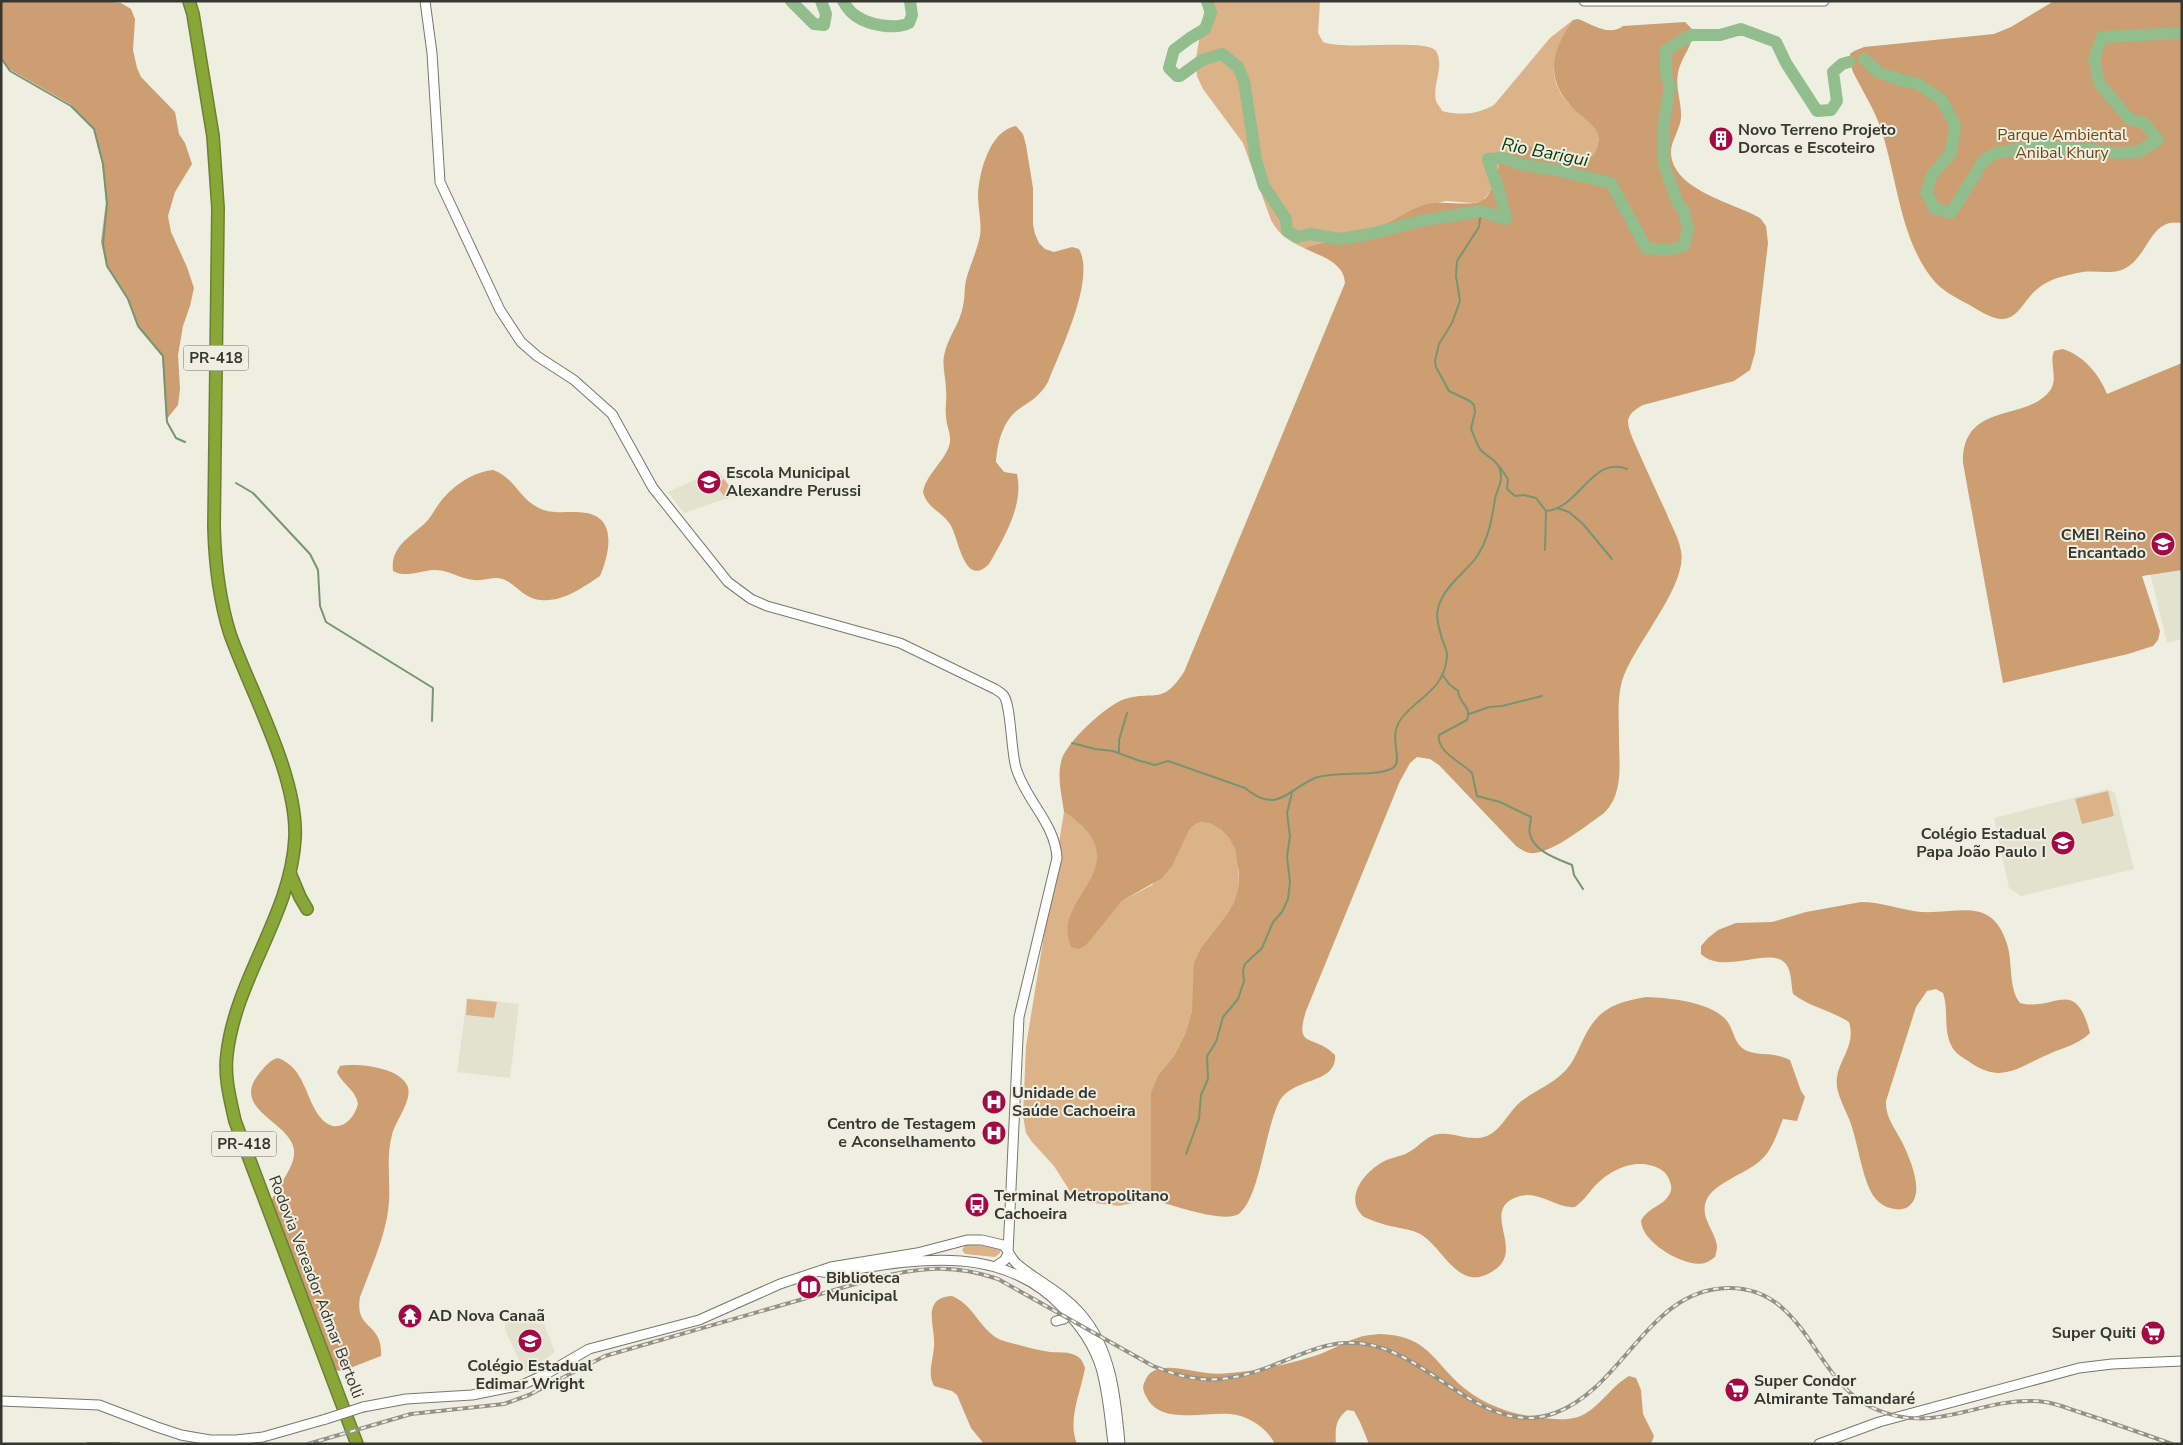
<svg xmlns="http://www.w3.org/2000/svg" width="2183" height="1445" viewBox="0 0 2183 1445" font-family="'Nunito Sans',sans-serif">
<rect width="100%" height="100%" fill="#eeeee1"/>
<!-- built -->
<path fill="#e3e2cf" d="M716 470 720 472 736 495 684 513 668 492Z
M2182 509V639L2167 643 2137 519Z
M2108 789 2115 793 2134 869 2021 896 2009 888 1994 818Z
M467 998 519 1004 510 1078 457 1072Z
M505 1321 544 1324 555 1352 525 1373 505 1330Z"/>
<!-- green -->
<path fill="#dcb289" d="M1206 1H1320L1318 33 1323 42C1345 51 1426 38 1436 51 1445 66 1432 85 1436 101 1437 104 1441 108 1442 111 1461 116 1478 114 1494 105L1550 38 1573 20C1566 30 1552 61 1554 74 1555 86 1563 99 1572 107 1580 115 1595 123 1598 135 1600 143 1596 149 1593 156H1571L1529 146 1498 167 1490 192 1482 201 1473 203 1446 201 1419 207 1384 224 1304 248C1289 241 1279 235 1271 220L1243 143 1203 89 1197 76 1196 58Z
M724 479 734 493 726 499 716 485Z
M2108 791 2114 816 2082 824 2075 799Z
M1064 812C1147 866 1047 899 1071 947L1110 915 1122 901 1152 885 1189 830 1196 824 1202 822 1211 824 1221 830 1229 838 1235 849 1238 861 1239 884 1234 902 1227 914 1202 946 1192 1011 1185 1034 1174 1056 1158 1075 1151 1092V1199L1119 1206 1085 1202 1073 1196 1054 1166 1032 1142 1026 1133 1023 1116 1026 1046Z
M467 999 497 1002 494 1018 466 1015Z
M965 1245 996 1246 1000 1249V1253L995 1257 965 1254 962 1250Z"/>
<!-- forest -->
<path fill="#cc9e71" d="M1 1H102L121 3 131 9 135 19 133 50 137 68 141 77 175 112 179 134 185 143 192 164 175 192 168 216 171 232 187 267 194 288 190 306 183 326 178 355 180 389 178 405 166 420 162 354 137 325 127 298 106 264 101 242 106 202 102 162 93 127 70 104 9 69 1 58Z
M2054 1H2182V223C2149 217 2150 256 2124 269 2111 275 2097 270 2083 272 2075 273 2065 276 2057 278 2047 282 2039 286 2032 294 2025 301 2018 315 2008 318 1997 322 1983 313 1973 307 1961 300 1945 293 1935 282 1900 242 1897 175 1880 126 1873 107 1862 90 1853 72L1850 63V54L1854 51 1864 47 1994 34 2011 27Z
M1578 19C1592 24 1609 37 1623 26L1685 22 1693 30C1693 47 1681 57 1678 73 1675 88 1682 103 1681 118 1680 130 1670 142 1671 154 1674 191 1735 203 1760 218L1766 226 1768 243 1755 353 1750 370 1734 381 1643 405C1636 409 1629 413 1628 421 1628 431 1636 445 1639 453 1648 473 1657 493 1666 512 1671 525 1679 538 1681 551 1688 586 1633 645 1622 681 1617 699 1619 719 1619 738 1619 763 1624 794 1604 813 1587 825 1555 851 1535 853 1527 854 1522 850 1516 846L1439 765 1430 759 1417 757 1410 763 1400 781 1306 1011C1294 1050 1313 1033 1335 1055 1337 1085 1293 1076 1279 1102 1265 1130 1260 1195 1240 1213 1226 1225 1169 1204 1151 1199V1092L1158 1075 1174 1056 1185 1034 1192 1011 1194 963 1202 946 1227 914 1234 902 1239 884V873L1235 849 1229 838 1221 830 1211 824 1202 822 1196 824 1189 830 1172 866 1162 878 1122 901 1086 945 1079 949 1071 947C1047 898 1146 866 1064 812 1062 796 1057 779 1061 762 1064 744 1107 704 1125 699 1155 690 1162 706 1184 672L1345 283C1344 262 1320 256 1304 248 1330 240 1358 234 1384 224 1399 218 1413 207 1428 204 1443 200 1470 207 1481 201 1500 192 1491 154 1518 147 1533 143 1548 152 1562 155 1572 157 1582 156 1593 156 1596 149 1600 143 1598 135 1595 125 1584 118 1577 112 1544 82 1550 53 1573 20Z
M1016 126 1023 134 1026 145 1033 188V224L1035 234 1039 243 1045 249 1054 252 1072 247 1079 249C1096 279 1060 351 1048 382 1040 396 1032 400 1019 409 1003 420 997 444 996 462L1004 472 1017 474C1024 505 1004 538 989 564 964 589 959 538 950 524 941 511 927 508 923 492 927 472 947 460 950 442 951 433 946 425 946 416 945 407 947 398 946 390 946 379 942 366 944 356 947 338 960 324 963 306 965 298 964 289 966 280 970 265 977 251 980 236 982 223 978 209 978 195 979 172 990 130 1016 126Z
M2063 349C2084 356 2099 374 2107 394L2182 363V570L2142 576 2160 631 2158 640 2153 646 2128 654 2003 683 1963 463C1962 400 2029 423 2051 389 2058 377 2049 363 2054 351Z
M493 470C514 477 519 498 537 507 553 516 568 510 586 513 618 518 609 555 600 576 582 588 563 602 541 600 521 599 514 579 497 578 490 578 482 581 474 580 460 579 448 569 434 570 419 571 406 578 393 571 390 545 412 537 428 520 433 514 436 507 441 501 454 485 473 472 493 470Z
M1861 902C1882 902 1901 910 1921 912 1959 914 1992 896 2007 944 2013 962 2008 988 2020 1003 2055 1012 2075 975 2090 1033 2078 1045 2064 1047 2049 1054 2019 1067 2002 1084 1971 1063 1964 1058 1954 1053 1951 1045 1943 1028 1949 1010 1943 993L1936 989 1927 991 1916 1007 1886 1101C1885 1117 1895 1128 1902 1142 1909 1156 1918 1178 1916 1193 1914 1205 1906 1211 1895 1209 1887 1208 1881 1205 1875 1198 1862 1182 1858 1140 1849 1119 1845 1109 1839 1098 1837 1087 1834 1062 1857 1049 1849 1022 1830 1010 1812 1008 1793 994 1791 985 1792 972 1786 964 1770 945 1724 976 1701 954V946L1708 938 1718 930 1736 923 1772 922 1806 912Z
M1646 997C1670 998 1716 1002 1729 1024 1734 1033 1735 1044 1745 1050 1759 1057 1773 1051 1790 1060L1801 1091 1805 1097 1797 1121 1783 1119C1777 1133 1773 1149 1761 1160 1747 1174 1708 1184 1705 1205 1702 1220 1715 1231 1717 1246 1717 1249 1716 1254 1715 1257 1712 1259 1708 1262 1705 1263 1685 1268 1642 1243 1641 1221 1648 1207 1662 1207 1669 1195 1673 1189 1671 1183 1668 1177 1665 1171 1659 1168 1653 1166 1632 1159 1608 1171 1594 1187 1588 1194 1583 1201 1575 1207 1556 1209 1538 1189 1517 1197 1480 1210 1524 1248 1496 1269 1460 1296 1445 1250 1422 1235 1412 1229 1398 1228 1386 1225 1379 1223 1371 1220 1364 1217 1344 1200 1362 1174 1381 1163 1390 1157 1401 1157 1409 1152 1418 1147 1425 1138 1434 1135 1452 1130 1469 1143 1487 1136 1500 1130 1507 1116 1516 1106 1530 1092 1551 1086 1565 1071 1573 1063 1577 1052 1582 1042 1597 1009 1613 1003 1646 997Z
M278 1058C305 1068 305 1098 320 1117 335 1136 353 1123 358 1104 356 1090 342 1084 337 1072L340 1066C357 1063 398 1067 407 1085 414 1099 395 1121 392 1135 385 1160 392 1185 388 1211 384 1240 370 1270 360 1297 354 1331 383 1321 381 1356L350 1368 339 1371 331 1368 302 1282 271 1202C277 1186 296 1167 294 1150 291 1122 231 1110 258 1075 264 1068 269 1060 278 1058Z
M952 1296C975 1305 981 1334 1004 1341 1019 1345 1035 1350 1050 1352 1059 1353 1068 1351 1077 1356 1082 1359 1083 1363 1085 1368 1081 1392 1067 1420 1077 1444H984L971 1428 957 1395 952 1391 934 1386C927 1373 933 1361 934 1347 936 1327 920 1298 952 1296Z
M1379 1334C1423 1335 1430 1355 1457 1382 1478 1402 1508 1414 1536 1417 1550 1419 1565 1421 1578 1417 1598 1410 1610 1387 1629 1376L1636 1378 1641 1390 1643 1414 1654 1436 1651 1444H1369L1360 1422 1354 1411 1347 1410C1335 1420 1335 1429 1336 1444H1275C1267 1429 1253 1419 1237 1415 1211 1409 1160 1428 1146 1396 1143 1391 1142 1387 1145 1381 1154 1358 1189 1372 1207 1373 1214 1374 1222 1374 1230 1373 1257 1371 1285 1365 1311 1357 1327 1353 1341 1343 1357 1338 1364 1335 1372 1335 1379 1334Z"/>
<g fill="none" stroke-linecap="round" stroke-linejoin="round">
<!-- stream -->
<path stroke="#779572" stroke-width="2" d="M1 58 10 71 71 106 94 129 103 164 107 204 103 244 107 266 128 299 138 326 163 356 167 422 176 438 185 442
M1499 466 1508 479 1507 489 1515 496 1524 495 1536 498 1546 511 1545 550
M236 483 253 493 310 554 318 570 320 606 326 622 433 688 432 721
M1557 508 1569 512 1583 524 1612 559
M1546 511C1579 509 1592 455 1627 469
M1442 674 1449 684 1458 691C1459 704 1472 706 1467 720L1439 735C1436 752 1463 763 1472 773L1477 796 1500 802 1531 817C1531 823 1528 829 1530 834 1533 851 1558 859 1572 865L1574 875 1583 889
M1469 714 1489 707 1502 706 1542 696
M1072 743 1095 749 1113 751 1137 760 1155 765 1168 761 1245 788C1277 815 1287 790 1315 778 1334 770 1385 778 1395 766 1402 757 1388 736 1401 719 1417 697 1444 691 1447 657 1448 651 1444 645 1442 639 1438 623 1434 615 1441 600 1448 584 1464 573 1475 559 1488 542 1492 519 1495 499 1496 492 1501 485 1501 478 1501 459 1489 460 1480 449 1476 443 1474 435 1471 429L1475 412 1474 405 1470 401 1449 391 1436 367 1435 361 1439 344 1452 323 1460 301 1456 276 1457 261 1479 227 1481 211
M1119 753V740L1127 713
M1186 1154 1199 1119 1201 1095 1208 1079 1207 1056 1216 1042 1223 1017 1238 999 1244 981 1243 970 1245 964 1262 948 1273 922 1282 912 1288 899 1290 882 1287 857 1290 836 1287 813 1292 793"/>
<!-- river -->
<path stroke="#92bd8d" stroke-width="12" d="M791 1 814 24 824 25 826 14 821 1
M843 1C846 6 851 13 856 16 869 25 895 30 909 23L912 15 910 1
M1207 1 1211 13 1205 29 1190 38 1174 50 1169 68 1177 76H1180L1202 60 1222 54 1238 67 1244 81 1256 160 1264 186 1286 219 1287 231 1297 237 1310 234 1339 239 1370 234 1420 221 1481 211 1506 219C1503 198 1494 180 1488 159L1503 158 1523 165 1557 170 1611 183 1646 248 1666 250 1684 246 1688 229 1684 211 1677 201 1664 165V122L1670 86 1666 74V50L1691 35H1720L1741 29 1776 42 1786 63 1817 111 1831 110 1837 101 1833 72 1842 64 1849 62
M1864 59 1878 72 1903 81 1916 83 1941 99 1955 125 1951 153 1932 175 1926 192 1934 208 1951 213 1984 160 1996 153 2042 145 2070 150H2091L2118 153 2138 152 2158 140 2144 123 2129 119 2099 83 2094 59 2102 37 2182 33"/>
<defs>
<path id="secondary" d="M425 1 432 53 440 182 500 310 521 342 537 356 574 380 612 414 653 488 728 582 751 599 767 606 900 643 995 689C998 691 1002 693 1004 696 1011 706 1011 751 1016 768 1026 801 1055 823 1057 858L1019 1017 1008 1253 1005 1260 996 1266
M1584 1H1824
M822 1272 833 1273C913 1260 1000 1241 1063 1308 1080 1325 1094 1345 1101 1368 1108 1393 1110 1419 1113 1444
M1056 1321 1064 1319 1067 1312
M1 1401 99 1405 157 1427 181 1435 210 1440H236L263 1437 326 1419
M363 1407 406 1399 472 1395 522 1385 546 1374 589 1349 699 1320 780 1284 831 1267 917 1253 967 1240H982L1003 1245C1009 1251 1011 1259 1017 1264 1037 1281 1062 1292 1080 1313 1112 1349 1116 1399 1120 1444
M1819 1444 1879 1422 2079 1368 2112 1364 2182 1361"/>
<path id="highway" d="M189 1 193 14 213 136 218 208 214 527C215 564 219 599 230 634 251 693 298 776 295 838 291 915 236 977 227 1054 224 1076 230 1099 235 1121L357 1444
M290 873 300 897 307 909"/>
</defs>
<!-- secondary casing -->
<use href="#secondary" stroke="#78776d" stroke-width="11"/>
<!-- highway casing -->
<use href="#highway" stroke="#6c8035" stroke-width="14"/>
<!-- secondary -->
<use href="#secondary" stroke="#fff" stroke-width="9"/>
<!-- highway -->
<use href="#highway" stroke="#89a737" stroke-width="11"/>
<defs>
<path id="rail" d="M88 1444H119
M308 1444 411 1414 504 1404 529 1395 605 1356 876 1278C921 1267 954 1264 998 1279L1153 1366C1194 1383 1223 1384 1266 1368 1300 1356 1328 1338 1365 1344 1432 1354 1484 1439 1555 1413 1624 1388 1648 1289 1728 1288 1808 1287 1813 1383 1875 1409 1935 1435 1977 1399 2034 1401 2049 1401 2064 1407 2079 1412 2110 1422 2141 1433 2172 1444"/>
</defs>
<!-- rail casing -->
<use href="#rail" stroke="#929289" stroke-width="4"/>
<!-- rail -->
<use href="#rail" stroke="#eeeee1" stroke-width="2" stroke-dasharray="5.5" stroke-linecap="butt"/>
<defs>
<path id="secondary-bridge" d="M326 1419 363 1407"/>
</defs>
<!-- secondary-bridge casing -->
<use href="#secondary-bridge" stroke="#78776d" stroke-width="11" stroke-linecap="butt"/>
<!-- secondary-bridge -->
<use href="#secondary-bridge" stroke="#fff" stroke-width="9"/>
</g>
<!-- icons -->
<defs>
<symbol id="building-disc" viewBox="-11 -11 22 22"><circle r="9.5" fill="#a30944" stroke="#eeeee1"/><path d="M-4-6H4V6H1V3H-1V6H-4ZM-2.5-4.3h1.7v1.8h-1.7ZM.8-4.3h1.7v1.8H.8ZM-2.5-1h1.7V.8h-1.7ZM.8-1h1.7V.8H.8Z" fill="#fff"/></symbol>
<symbol id="school-disc" viewBox="-11 -11 22 22"><circle r="9.5" fill="#a30944" stroke="#eeeee1"/><path d="M0-5L7-2L0 1L-7-2ZM-4 1L0 2.5L4 1V4Q0 6-4 4Z" fill="#fff"/></symbol>
<symbol id="hospital-disc" viewBox="-11 -11 22 22"><circle r="9.5" fill="#a30944" stroke="#eeeee1"/><path d="M-5-5h3v3.5h4V-5h3V5h-3V1.5h-4V5h-3Z" fill="#fff"/></symbol>
<symbol id="bus-disc" viewBox="-11 -11 22 22"><circle r="9.5" fill="#a30944" stroke="#eeeee1"/><path d="M-5-6H5V4H4V6H2V4H-2V6H-4V4H-5ZM-3.5-4V0h7V-4ZM-3.5 1.2v1.5H-2V1.2ZM2 1.2v1.5H3.5V1.2Z" fill="#fff"/></symbol>
<symbol id="library-disc" viewBox="-11 -11 22 22"><circle r="9.5" fill="#a30944" stroke="#eeeee1"/><path d="M-6-4Q-3-5.5-.7-3.5V5Q-3 3-6 4ZM6-4Q3-5.5 .7-3.5V5Q3 3 6 4Z" fill="#fff"/></symbol>
<symbol id="temple-disc" viewBox="-11 -11 22 22"><circle r="9.5" fill="#a30944" stroke="#eeeee1"/><path d="M0-6L5-2H3V0L6.5 2.5H4V6H1.5V3h-3V6H-4V2.5H-6.5L-3 0V-2H-5Z" fill="#fff"/></symbol>
<symbol id="supermarket-disc" viewBox="-11 -11 22 22"><circle r="9.5" fill="#a30944" stroke="#eeeee1"/><path d="M-6-5.5h2.5l.6 2H6L4.5 2H-2.5L-4.4-4H-6ZM-1.5 3.2a1.3 1.3 0 1 0 .1 0ZM3 3.2a1.3 1.3 0 1 0 .1 0Z" fill="#fff"/></symbol>
</defs>
<g fill-rule="evenodd">
<use href="#building-disc" x="1707" y="125" width="28" height="28"/>
<use href="#school-disc" x="695" y="468" width="28" height="28"/>
<use href="#school-disc" x="2149" y="530" width="28" height="28"/>
<use href="#school-disc" x="2049" y="829" width="28" height="28"/>
<use href="#hospital-disc" x="980" y="1088" width="28" height="28"/>
<use href="#hospital-disc" x="980" y="1119" width="28" height="28"/>
<use href="#bus-disc" x="963" y="1191" width="28" height="28"/>
<use href="#library-disc" x="795" y="1273" width="28" height="28"/>
<use href="#temple-disc" x="396" y="1302" width="28" height="28"/>
<use href="#supermarket-disc" x="2139" y="1319" width="28" height="28"/>
<use href="#school-disc" x="516" y="1327" width="28" height="28"/>
<use href="#supermarket-disc" x="1723" y="1376" width="28" height="28"/>
</g>
<g text-anchor="middle" dominant-baseline="central" stroke-width="4" stroke-linejoin="round" paint-order="stroke">
<!-- shield labels -->
<g fill="#eeeee1" stroke="#6e6e66" stroke-width="1">
<rect x="183.5" y="345.5" width="65" height="25" rx="4"/>
<rect x="211.5" y="1131.5" width="65" height="25" rx="4"/>
</g>
<g font-size="15" font-weight="bold" fill="#373732">
<text x="216" y="358">PR-418</text>
<text x="244" y="1144">PR-418</text>
</g>
<!-- poi labels -->
<g font-size="16" font-weight="bold" fill="#373732" stroke="#eeeee1" text-anchor="start">
<text x="1738" y="130">Novo Terreno Projeto<tspan x="1738" dy="18">Dorcas e Escoteiro</tspan></text>
<text x="726" y="473">Escola Municipal<tspan x="726" dy="18">Alexandre Perussi</tspan></text>
<text x="2146" y="535" text-anchor="end">CMEI Reino<tspan x="2146" dy="18">Encantado</tspan></text>
<text x="2046" y="834" text-anchor="end">Colégio Estadual<tspan x="2046" dy="18">Papa João Paulo I</tspan></text>
<text x="1012" y="1093">Unidade de<tspan x="1012" dy="18">Saúde Cachoeira</tspan></text>
<text x="976" y="1124" text-anchor="end">Centro de Testagem<tspan x="976" dy="18">e Aconselhamento</tspan></text>
<text x="994" y="1196">Terminal Metropolitano<tspan x="994" dy="18">Cachoeira</tspan></text>
<text x="826" y="1278">Biblioteca<tspan x="826" dy="18">Municipal</tspan></text>
<text x="428" y="1316">AD Nova Canaã</text>
<text x="2136" y="1333" text-anchor="end">Super Quiti</text>
<text x="530" y="1366" text-anchor="middle">Colégio Estadual<tspan x="530" dy="18">Edimar Wright</tspan></text>
<text x="1754" y="1381">Super Condor<tspan x="1754" dy="18">Almirante Tamandaré</tspan></text>
</g>
<!-- park labels -->
<g font-size="16" fill="#734611" stroke="#eeeee1">
<text x="2062" y="135">Parque Ambiental<tspan x="2062" dy="18">Anibal Khury</tspan></text>
</g>
<!-- street labels -->
<g font-size="16" fill="#373732" stroke="#eeeee1">
<text transform="translate(316 1287) rotate(69)">Rodovia Vereador Admar Bertolli</text>
</g>
<!-- water labels -->
<g font-size="18" font-style="italic" fill="#0b3809" stroke="#eeeee1">
<text transform="translate(1545 152) rotate(11)">Rio Barigui</text>
</g>
</g>
<!-- border -->
<rect width="2183" height="1445" fill="none" stroke="#373732" stroke-width="5"/>
</svg>
